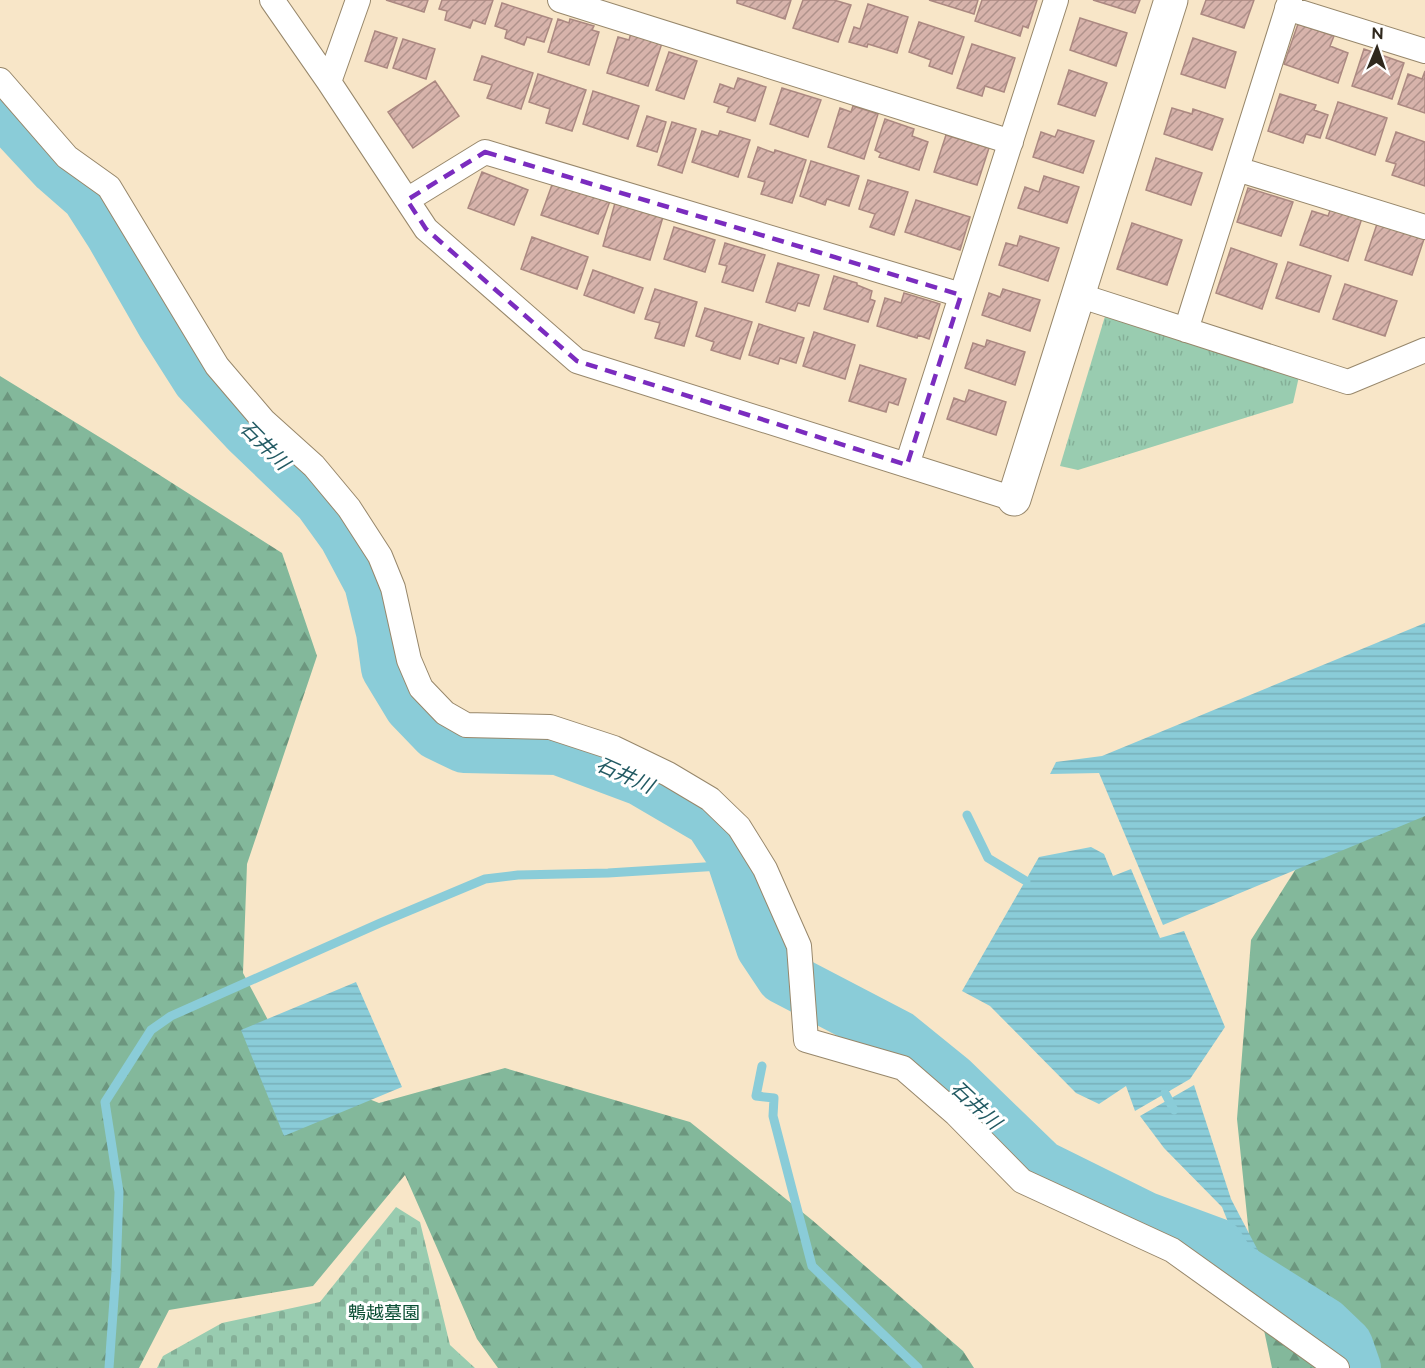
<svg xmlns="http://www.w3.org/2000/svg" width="1425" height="1368" viewBox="0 0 1425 1368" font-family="Raleway,'Noto Sans JP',sans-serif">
<defs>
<pattern id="forest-firs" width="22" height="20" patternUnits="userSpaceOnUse" patternTransform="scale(1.5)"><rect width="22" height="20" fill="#83b89b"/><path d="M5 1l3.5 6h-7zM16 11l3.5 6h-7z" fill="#6c967e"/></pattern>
<pattern id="cemetery-stones" width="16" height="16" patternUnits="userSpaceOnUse" patternTransform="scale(1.5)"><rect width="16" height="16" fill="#99ccb0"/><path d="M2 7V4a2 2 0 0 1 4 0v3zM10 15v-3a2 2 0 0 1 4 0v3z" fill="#84af97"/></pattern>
<pattern id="park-tufts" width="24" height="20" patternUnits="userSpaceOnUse" patternTransform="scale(1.5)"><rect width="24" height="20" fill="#99ccb0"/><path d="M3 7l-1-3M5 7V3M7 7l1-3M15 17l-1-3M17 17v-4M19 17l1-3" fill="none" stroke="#84af97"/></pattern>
<pattern id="water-rules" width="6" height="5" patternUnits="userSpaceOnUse" patternTransform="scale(1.5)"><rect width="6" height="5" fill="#8accd8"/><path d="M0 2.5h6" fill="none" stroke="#77afb9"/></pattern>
<pattern id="building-hatch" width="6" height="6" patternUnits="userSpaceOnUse" patternTransform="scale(1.5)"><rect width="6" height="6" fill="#d7b3ab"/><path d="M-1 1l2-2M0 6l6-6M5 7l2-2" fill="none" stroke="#af928b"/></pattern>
</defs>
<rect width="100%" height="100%" fill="#f8e6c8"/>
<!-- forest -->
<path fill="url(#forest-firs)" d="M0 376 114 446 282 553 317 656 247 864 243 973 294 1069 379 1103 505 1068 690 1122 812 1220 963 1351 974 1368H498L477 1339 405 1175 313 1286 169 1310 139 1368H0Z
M1425 807V1368H1272L1254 1283 1237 1119 1251 940 1309 848Z"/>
<!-- cemetery -->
<path fill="url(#cemetery-stones)" d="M396 1207 420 1222 450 1345 475 1368H157L163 1356 222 1323 320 1302Z"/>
<!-- park -->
<path fill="url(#park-tufts)" d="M1106 313 1300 372 1293 403 1078 470 1060 466Z"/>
<!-- water -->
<path fill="url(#water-rules)" d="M1425 623V816L1163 925 1099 773 1050 774 1056 762 1102 756Z
M1091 847 1104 854 1113 876 1131 869 1160 938 1184 931 1225 1027 1190 1079 1135 1111 1126 1086 1099 1104 1076 1093 990 1006 962 991 1039 857Z
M356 982 402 1087 284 1136 241 1030Z
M1194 1085 1231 1199 1275 1283 1244 1262 1222 1207 1164 1148 1140 1116Z"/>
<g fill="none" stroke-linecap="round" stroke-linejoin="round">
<!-- stream -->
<path stroke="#8accd8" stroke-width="9" d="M967 815 988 858 1026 881
M762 1066 756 1096 774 1098 773 1116 812 1266 918 1368
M1165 1093 1174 1110
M1255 1263 1266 1287
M109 1368 116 1272 119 1192 105 1102 151 1030 171 1016 380 923 485 879 518 875 608 873 736 865"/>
<!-- river -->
<path stroke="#8accd8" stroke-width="54" d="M0 102 16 125 56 168 88 196 113 235 164 324 199 379 248 431 320 500 346 536 371 583 383 632 388 668 411 706 437 733 464 746 558 748 641 779 711 820 731 851 763 947 783 977 898 1037 951 1080 1041 1167 1144 1218 1217 1245 1230 1265 1324 1324 1346 1345 1354 1368"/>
</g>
<!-- building -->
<path fill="url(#building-hatch)" stroke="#ab8881" stroke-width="1.5" d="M386 0H428L424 12Z
M442 0H493L485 24 473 20 470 28 445 20 447 11 439 9Z
M737 0H791L785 19 737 3Z
M803 0H834L851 5 838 42 793 28Z
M929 0H978L974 14Z
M982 0H1037L1028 28 1023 26 1020 36 975 21Z
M1093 0H1140L1135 13Z
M1206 0H1254L1244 28 1201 14Z
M502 3 552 19 544 42 527 37 524 45 505 38 507 30 495 26Z
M868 4 908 17 897 53 868 44 867 47 849 42 854 27 860 29Z
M1080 18 1127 33 1116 66 1070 50Z
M558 19 569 23 570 19 594 26 592 30 599 32 589 65 548 52Z
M919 22 964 37 952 74 929 66 931 60 909 52Z
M1298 24 1334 36 1330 46 1348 53 1338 83 1284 64Z
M375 31 397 38 387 68 365 61Z
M631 33 662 43 648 86 607 73 618 37 629 40Z
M1193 38 1236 52 1225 88 1181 74Z
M403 39 435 49 426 79 393 68Z
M972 44 1015 58 1004 92 985 86 982 96 957 88Z
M1364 49 1404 63 1392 99 1352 86Z
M669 52 697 61 684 99 656 90Z
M482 56 533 73 521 109 487 98 492 85 474 80Z
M1069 70 1107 83 1095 116 1058 104Z
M1425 71V113L1398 104 1408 74 1422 79Z
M538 74 586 90 572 131 546 123 550 109 529 102Z
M738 78 766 87 755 121 727 112 729 107 714 102 720 84 734 89Z
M435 81 459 116 413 148 388 112Z
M782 88 821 100 808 137 770 124Z
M593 91 639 106 628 139 583 124Z
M1280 94 1316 105 1314 110 1328 115 1320 138 1306 134 1303 143 1268 131Z
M1338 102 1387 118 1375 155 1326 138Z
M853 106 878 114 864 159 828 147 840 108 851 112Z
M1172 108 1192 114 1193 109 1223 119 1212 150 1164 134Z
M647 116 666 122 657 152 637 146Z
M885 119 914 129 912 136 928 142 919 170 879 157 881 153 875 150Z
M672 122 696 129 682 173 658 165Z
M1058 130 1094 141 1083 173 1033 157 1041 132 1055 137Z
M702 131 718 136 720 131 750 140 738 177 692 162Z
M1396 132 1425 142V186L1392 175 1396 164 1386 161Z
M946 135 989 148 977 185 934 172Z
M758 147 774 153 775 150 806 160 792 203 761 194 765 182 748 177Z
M1156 158 1202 173 1191 205 1146 190Z
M811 161 859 176 849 206 827 199 825 205 800 196Z
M482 172 528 190 514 225 468 208Z
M1044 176 1079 187 1067 223 1018 208 1025 187 1039 192Z
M868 180 908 192 894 235 870 227 875 214 859 209Z
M553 182 610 201 598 234 541 215Z
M1248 188 1293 202 1281 236 1237 222Z
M916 200 970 217 960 250 905 232Z
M615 203 663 217 650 260 603 246Z
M1331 208 1362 218 1348 261 1300 245 1312 211 1328 216Z
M1132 223 1182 240 1167 285 1117 269Z
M1377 224 1424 239 1412 275 1365 260Z
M674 227 715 240 705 272 664 259Z
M1020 236 1059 248 1048 281 999 265 1006 243 1017 246Z
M532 237 588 257 577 289 521 269Z
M725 243 765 255 753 291 722 282 727 266 719 264Z
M1231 248 1277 264 1262 309 1216 293Z
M1288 262 1331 276 1319 312 1276 298Z
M778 263 819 275 809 306 798 303 795 311 766 302Z
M593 270 643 288 634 313 584 295Z
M834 276 857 283V285L872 291 870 299 875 301 868 322 824 309Z
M1345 284 1397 301 1385 336 1333 319Z
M655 289 697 302 684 346 655 338 660 323 645 319Z
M1003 289 1040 300 1030 331 982 315 989 293 1000 297Z
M904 293 940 304 929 339 918 335 917 338 877 326 885 298 901 303Z
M705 308 752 322 740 359 711 350 714 342 696 336Z
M759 324 804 338 796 363 780 358 778 364 749 355Z
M814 332 855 345 845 379 803 366Z
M987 340 1025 352 1015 385 965 368 973 343 985 347Z
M860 365 906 379 898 405 889 402 886 412 849 401Z
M969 390 1006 402 996 435 947 419 954 398 965 402Z"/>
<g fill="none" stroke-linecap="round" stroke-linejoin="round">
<defs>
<path id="street" d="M272 0 329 82 426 229 577 361 1014 499
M560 0 1011 142
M1287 8 1425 51
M0 80 67 157 109 187 217 366 264 421 314 466 349 508 380 556 393 588 409 660 421 688 445 713 466 725 550 727 614 748 668 774 710 799 739 827 765 869 799 946 806 1040 903 1068 956 1114 1022 1181 1172 1250 1337 1368
M329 82 358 0
M1237 169 1425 227
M407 200 485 152 961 295
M1078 295 1348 382 1425 350
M1186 330 1290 0
M907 465 1056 0"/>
<path id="secondary" d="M1014 499 1171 0"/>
</defs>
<!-- street casing -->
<use href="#street" stroke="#97876b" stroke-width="26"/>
<!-- secondary casing -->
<use href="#secondary" stroke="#97876b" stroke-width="35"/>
<!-- street -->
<use href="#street" stroke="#fff" stroke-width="24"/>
<!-- secondary -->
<use href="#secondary" stroke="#fff" stroke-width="33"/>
</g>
<!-- marked area -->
<path fill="none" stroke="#7b2cbf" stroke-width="4.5" stroke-dasharray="12 8" stroke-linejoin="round" d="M485 152 961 295 907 465 577 361 426 229 407 200Z"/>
<g text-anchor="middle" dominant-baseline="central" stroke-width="6" stroke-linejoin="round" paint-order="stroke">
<!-- park labels -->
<g font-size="18" fill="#0a4e33" stroke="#fff">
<text x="384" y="1312">鵯越墓園</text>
</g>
<!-- water labels -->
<g font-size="20" font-style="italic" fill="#225a63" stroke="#fff">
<text transform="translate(265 445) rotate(45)">石井川</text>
<text transform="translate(625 775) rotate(24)">石井川</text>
<text transform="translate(976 1105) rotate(43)">石井川</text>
</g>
</g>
<!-- north arrow -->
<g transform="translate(1377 48) rotate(2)" stroke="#ffffff" stroke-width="4.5" paint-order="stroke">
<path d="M0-4.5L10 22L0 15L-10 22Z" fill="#2f281d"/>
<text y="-9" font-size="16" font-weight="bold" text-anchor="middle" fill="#2f281d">N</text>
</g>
</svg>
